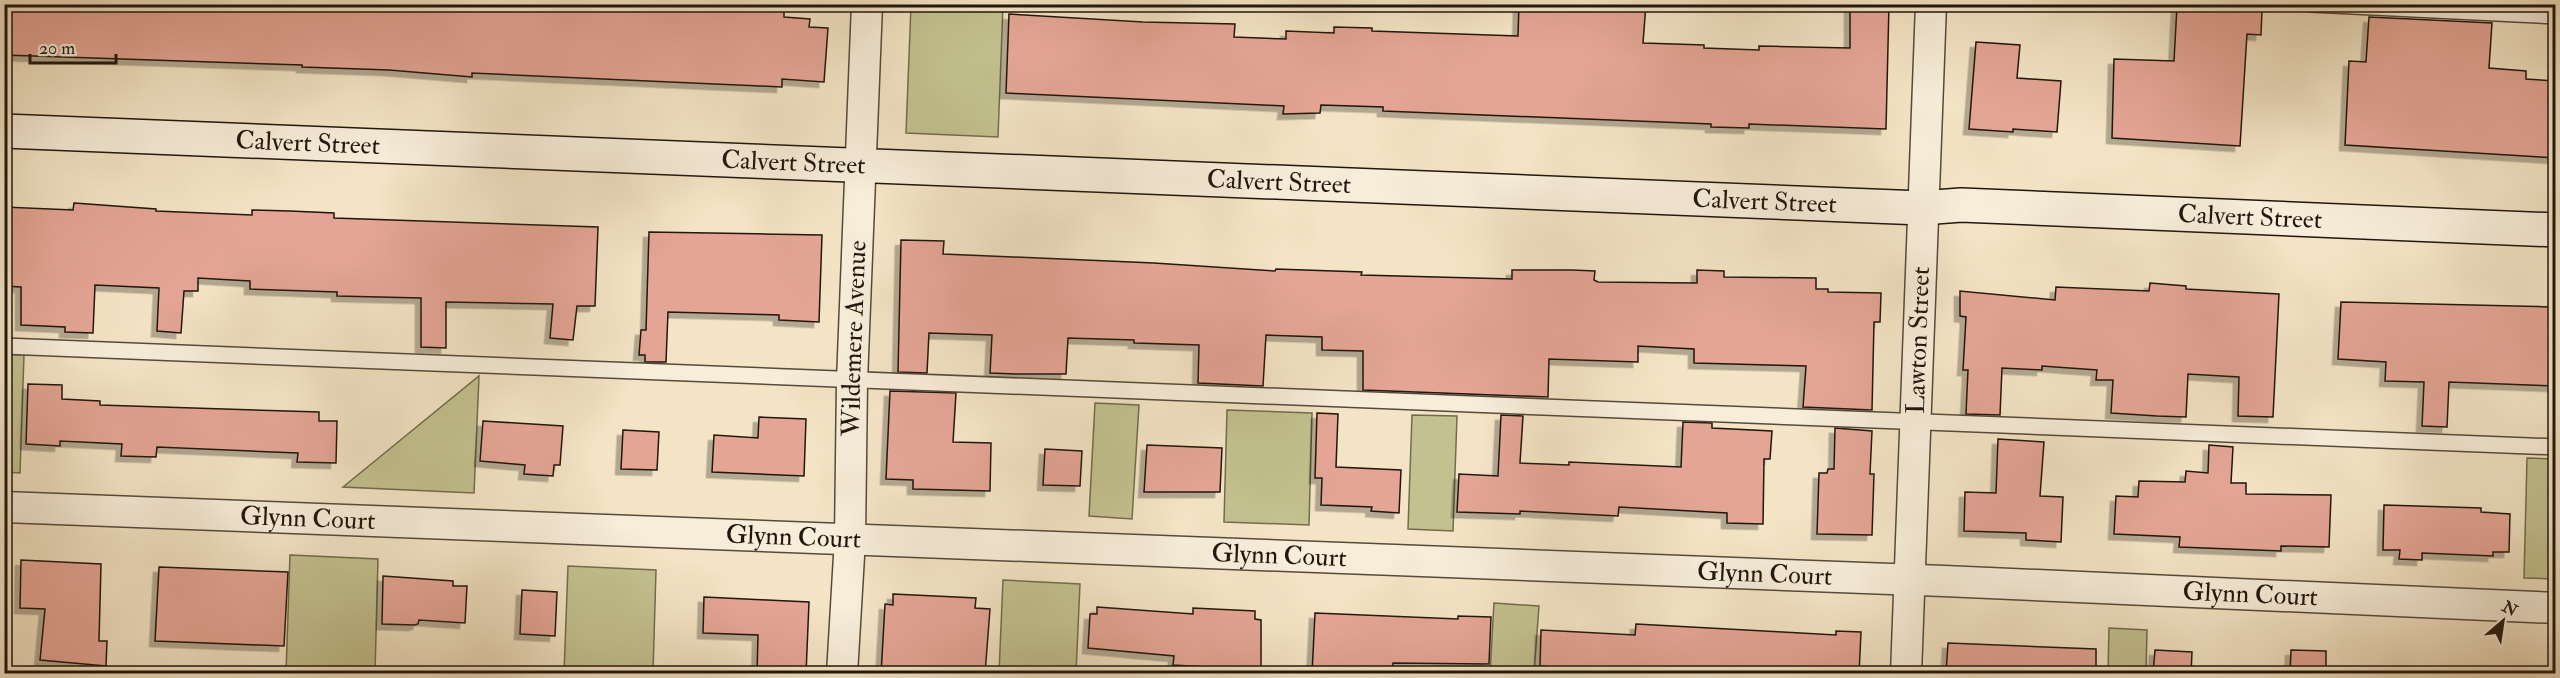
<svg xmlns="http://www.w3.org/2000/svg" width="2560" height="678" viewBox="0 0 2560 678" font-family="'IM FELL Double Pica',serif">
<defs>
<filter id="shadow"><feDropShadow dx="-5.5" dy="5.5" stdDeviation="0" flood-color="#0004"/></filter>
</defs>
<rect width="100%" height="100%" fill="#f3e4c5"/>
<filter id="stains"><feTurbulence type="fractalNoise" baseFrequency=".00333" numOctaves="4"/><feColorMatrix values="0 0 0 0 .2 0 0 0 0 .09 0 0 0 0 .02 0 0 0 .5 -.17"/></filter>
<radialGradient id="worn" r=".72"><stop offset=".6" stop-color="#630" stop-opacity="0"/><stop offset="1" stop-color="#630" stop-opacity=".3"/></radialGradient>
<!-- green -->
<path fill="#c3c18f" stroke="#726c4e" stroke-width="1.5" d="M911 5H1003L998 137 906 133Z
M5 354 24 355 20 473 5 472Z
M479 376 474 493 343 487Z
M1095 403 1139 405 1132 519 1089 516Z
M1227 410 1312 413 1309 525 1224 522Z
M1412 415 1457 416 1453 531 1408 529Z
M2527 458 2555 459V579L2524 578Z
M290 555 378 559 375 673H286Z
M568 566 656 570 653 673H564Z
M1003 580 1080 584 1076 673H999Z
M1494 603 1539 606 1534 673H1490Z
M2109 628 2147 630 2146 673H2108Z"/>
<!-- building -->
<path fill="#e4a595" stroke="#21160e" stroke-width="1.5" filter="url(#shadow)" d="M4 4H741L784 8V17L810 19 809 27 828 28 824 82 782 79V87L472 73V77L389 70 302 67V65L4 55Z
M1519 4H1646L1643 43 1704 45V48L1759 50V46L1850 48V4H1889L1886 129 1749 124V128L1711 127V124L1383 111V107L1321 105 1320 113 1283 114 1284 106 1006 93 1009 14 1143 22 1235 24 1234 37 1286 39V31L1334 33V27L1372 28V31L1518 36Z
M2177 6 2262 10 2261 35 2247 34 2240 146 2112 138 2114 59 2174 61Z
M2369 17 2492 23 2489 68 2526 71V79L2556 81V158L2345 145 2349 61 2366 62Z
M1976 42 2020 45 2017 78 2061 81 2057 132 2013 129V132L1969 129Z
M74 203 156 209V211L252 215V210L290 211 334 213V218L598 227 595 306H577L573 340 550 338 553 304 446 302V348L421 347V298L337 296V292L250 289V281L198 278V291H184L181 333 157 331 159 288 95 285 93 333 65 332V327L21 325V287L4 286V207L73 210Z
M649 232 822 235 819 322 779 320V315L668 312 666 362H645V355H639L641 330H646Z
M901 240 944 241 943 254 1154 263 1275 271 1276 269 1362 272 1361 275 1512 279V270H1572L1595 271 1594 280 1598 282 1697 283V270L1724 271V277L1816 278V289H1828V292L1881 293 1880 322H1874L1872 410 1803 407 1806 366 1694 363V349L1638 346V362L1549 359 1548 397 1363 390V351L1322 350V337L1266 335 1263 386 1198 383 1199 345 1134 343V340L1068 338 1066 374H1016L990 373 992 335 929 333 927 373 898 372Z
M2150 283 2186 286V289L2279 294 2273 417 2238 416 2239 377 2188 374 2186 417 2157 416 2111 413 2113 380H2096L2097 370 2042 366V370L2002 368 2000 415 1966 414 1968 370H1963L1966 317 1960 316V291L2055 300 2056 287 2149 291Z
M2341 302 2556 307V386L2449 382 2447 427 2422 426 2424 382 2385 381 2386 362 2338 359Z
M28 384 62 385V399L100 401V405L319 412V421H337L336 463 297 462 298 453 157 447 156 457 121 456 122 444 60 441V446L26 444Z
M890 391 956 393 953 442 991 443 990 491 913 489V480L886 479Z
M1317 413 1338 414 1336 467 1401 470 1399 513 1371 511 1372 507 1321 505 1322 478H1315Z
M1501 415 1523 416 1520 463 1569 465V462L1681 467 1683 422 1712 423V428L1772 431 1770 459H1764L1763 524 1727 523V513L1619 507 1618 516 1520 511V514L1457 512 1459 474 1498 476Z
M759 417 806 419 804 476 712 472 714 435 758 438Z
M483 421 563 426 560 465H554L553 476 524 474 525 465 480 461Z
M1835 428 1872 431 1870 474H1874L1872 535 1817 534 1819 473H1827L1828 469H1834Z
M623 430 659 432 657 470 621 469Z
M1998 439 2044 442 2040 496 2063 497 2061 542 2026 540V533L1964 531 1965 492 1996 493Z
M1147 445 1222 448 1220 492H1144Z
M2209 445 2233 447 2231 483H2246V494L2331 495 2329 547 2281 546V551L2179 547 2180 537 2114 534 2116 496 2138 497 2139 481 2185 482 2186 471 2208 473Z
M1045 449 1082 451 1080 486 1043 485Z
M2384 505 2481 508V512L2510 514 2509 552H2493V556L2422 553V560L2399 559 2400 550H2383Z
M21 560 101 564 99 641H107L106 666 40 660 45 609 20 608Z
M159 567 288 572 284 646 155 641Z
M383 576 453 581V586H467L465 623 419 620 418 624 414 625 382 624Z
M522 590 557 592 555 636 520 634Z
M893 594 976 598 975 608 990 609 985 674H881L885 604 893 605Z
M704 597 809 602 806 674H757L758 635 703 633Z
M1097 607 1193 614V608L1255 611V619L1261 620V674H1224V668L1173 665 1174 656 1088 648 1090 614H1097Z
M1315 613 1458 619V616L1491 617 1489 664 1393 663 1392 674H1312Z
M1636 624 1836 635V631L1861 632 1859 674H1718L1671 671V674H1644L1540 666 1541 630 1635 635Z
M1948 643 2096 649V674H1946Z
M2155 650 2192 652 2191 674H2153Z
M2291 650 2326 651V674H2290Z"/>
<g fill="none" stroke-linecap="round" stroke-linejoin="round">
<defs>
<path id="lane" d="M2311 4 2556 16
M4 346 2556 447"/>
<g id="street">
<path id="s1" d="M4 507 1944 581 2556 608"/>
<path id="s2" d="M842 674 850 539 852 381 867 4"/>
<path id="s3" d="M1906 674 1931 4"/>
</g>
<g id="secondary">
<path id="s4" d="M4 131 1922 208 1961 205 2556 230"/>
</g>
</defs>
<!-- lane casing -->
<use href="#lane" stroke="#564a3c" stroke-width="18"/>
<!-- street casing -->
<use href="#street" stroke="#564a3c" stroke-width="33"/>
<!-- secondary casing -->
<use href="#secondary" stroke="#21160e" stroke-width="36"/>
<!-- lane -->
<use href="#lane" stroke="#f7edd9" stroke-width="15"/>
<!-- street -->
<use href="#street" stroke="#f7edd9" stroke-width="30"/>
<!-- secondary -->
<use href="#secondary" stroke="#f7edd9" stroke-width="33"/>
</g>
<g text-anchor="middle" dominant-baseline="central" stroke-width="6" stroke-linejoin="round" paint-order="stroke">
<!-- street labels -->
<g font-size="26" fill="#21160e" stroke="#f7edd9">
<text stroke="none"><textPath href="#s4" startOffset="304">Calvert Street</textPath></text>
<text stroke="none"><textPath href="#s4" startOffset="790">Calvert Street</textPath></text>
<text stroke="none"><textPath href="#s4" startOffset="1276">Calvert Street</textPath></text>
<text stroke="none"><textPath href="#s4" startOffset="1762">Calvert Street</textPath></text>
<text stroke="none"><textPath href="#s4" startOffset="2248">Calvert Street</textPath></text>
<text stroke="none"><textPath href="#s2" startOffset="336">Wildemere Avenue</textPath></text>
<text stroke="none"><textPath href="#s3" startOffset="334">Lawton Street</textPath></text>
<text stroke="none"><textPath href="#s1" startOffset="304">Glynn Court</textPath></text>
<text stroke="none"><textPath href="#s1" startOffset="790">Glynn Court</textPath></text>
<text stroke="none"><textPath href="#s1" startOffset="1276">Glynn Court</textPath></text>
<text stroke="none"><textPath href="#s1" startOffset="1762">Glynn Court</textPath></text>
<text stroke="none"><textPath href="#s1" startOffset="2248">Glynn Court</textPath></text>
</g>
</g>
<!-- margin -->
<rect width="2560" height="678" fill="none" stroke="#f3e4c5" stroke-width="24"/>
<rect x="6" y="6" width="2548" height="666" fill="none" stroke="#21160e" stroke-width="3"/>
<rect x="12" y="12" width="2536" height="654" fill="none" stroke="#21160e" stroke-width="1.5"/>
<!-- north arrow -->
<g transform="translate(2503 621) rotate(29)" stroke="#f7edd9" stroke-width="4.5" paint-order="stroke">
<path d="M0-4.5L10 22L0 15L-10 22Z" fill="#21160e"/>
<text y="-9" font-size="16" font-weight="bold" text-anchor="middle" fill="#21160e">N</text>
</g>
<!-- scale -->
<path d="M30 54v9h86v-9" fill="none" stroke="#21160e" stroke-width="3"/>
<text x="39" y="54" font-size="18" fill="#21160e" stroke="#f7edd9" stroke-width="4.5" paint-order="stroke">20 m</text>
<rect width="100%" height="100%" filter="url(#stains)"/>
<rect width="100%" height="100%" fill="url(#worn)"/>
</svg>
